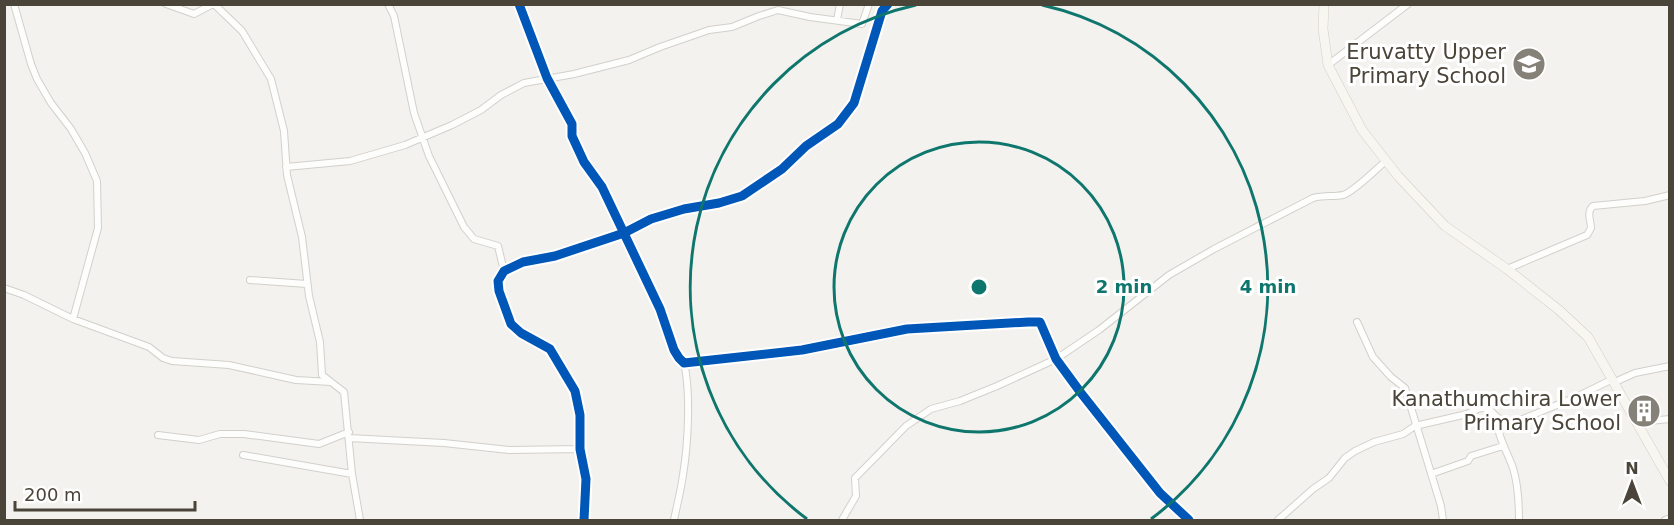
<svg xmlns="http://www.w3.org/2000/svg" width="1674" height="525" viewBox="0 0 1674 525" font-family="'DejaVu Sans',sans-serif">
<rect width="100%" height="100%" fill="#f4f2ee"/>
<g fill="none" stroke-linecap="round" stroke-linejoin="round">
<defs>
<path id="street" d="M14 4 31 64 37 79 51 103 71 129 85 153 97 181 98 228 73 319
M166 4 194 14 213 4
M214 4 242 31 271 79 284 131 287 175 302 237 309 296 320 342 322 375 344 392 352 474 360 520
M388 4 394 16 414 113 429 156 464 227 474 239 498 246 504 271
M519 4 547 78 572 124V136L584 162 602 187 660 309 674 350 679 358 684 363 802 350 907 329 1028 322H1040L1056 359 1081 393 1160 493 1189 520
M837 20 840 4
M1328 65 1408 4
M286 167 350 161 405 145 452 125 481 110 501 95 524 83 574 74 629 60 660 47 686 38 709 30 732 27 759 16 778 10 810 17 862 24 869 4
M1507 269 1587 235 1591 228C1591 221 1586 212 1593 206L1645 201 1670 195
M250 280 307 284
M4 288 24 295 73 319 149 347 163 358 172 361 229 365 296 380 331 382
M1357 322 1373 357 1391 377 1405 388 1441 506 1443 520
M1615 382 1635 373 1670 366
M1497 418C1497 436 1507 451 1513 468 1518 484 1519 504 1519 520
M1638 425 1649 421 1670 419
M158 435 199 440 220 434H244L319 444 349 432
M349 438 444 443 509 450 580 449
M243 455 352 474
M1431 474 1468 461 1471 456 1503 446
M584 520 586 479 580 449V415L575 391 550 349 521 333 511 324 499 291 498 281 504 271 523 262 555 256 624 233 651 219 684 209 719 203 742 196 782 169 806 146 838 124 854 103 882 11 888 4
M674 520C677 505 681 490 683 475 688 445 691 392 684 363
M842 520 856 496 855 478 906 426 931 409 960 401 997 386 1056 359 1099 330 1169 275 1214 249 1313 198C1325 195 1333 197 1343 195 1354 192 1376 169 1386 161
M1278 520 1313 489 1329 478 1345 458 1355 451 1374 442 1403 434 1415 426 1467 414 1480 408 1489 409C1498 419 1503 424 1518 421L1576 397 1613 379
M1665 520 1670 518"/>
<path id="secondary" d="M1324 4 1323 29 1328 65 1362 130 1398 176 1445 226 1507 269 1559 310 1588 337 1670 481"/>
</defs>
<!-- street casing -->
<use href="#street" stroke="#d2d0cb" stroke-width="8"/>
<!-- secondary casing -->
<use href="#secondary" stroke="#d3cfc5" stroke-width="10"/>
<!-- street -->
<use href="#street" stroke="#fdfdfc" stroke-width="6"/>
<!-- secondary -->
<use href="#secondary" stroke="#f7f6f1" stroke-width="9"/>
<defs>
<path id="cycleway" d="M519 4 547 78 572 124V136L584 162 602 187 660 309 674 350 679 358 684 363 802 350 907 329 1028 322H1040L1056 359 1081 393 1160 493 1189 520
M584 520 586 479 580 449V415L575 391 550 349 521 333 511 324 499 291 498 281 504 271 523 262 555 256 624 233 651 219 684 209 719 203 742 196 782 169 806 146 838 124 854 103 882 11 888 4"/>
</defs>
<!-- cycleway casing -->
<use href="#cycleway" stroke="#fff" stroke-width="13"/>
<!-- cycleway -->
<use href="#cycleway" stroke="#0057b8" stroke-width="9"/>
</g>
<!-- distance rings -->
<g fill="none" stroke="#0f766e" stroke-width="3">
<circle cx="979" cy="287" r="145"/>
<path d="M807 519A289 289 0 0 1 916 5M1042 5A289 289 0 0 1 1151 519"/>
</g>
<!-- icons -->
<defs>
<symbol id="school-disc" viewBox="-11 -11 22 22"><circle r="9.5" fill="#868178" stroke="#fff"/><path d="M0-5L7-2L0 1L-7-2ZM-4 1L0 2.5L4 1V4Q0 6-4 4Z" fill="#fff"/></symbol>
<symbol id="building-disc" viewBox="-11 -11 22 22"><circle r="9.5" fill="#868178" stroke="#fff"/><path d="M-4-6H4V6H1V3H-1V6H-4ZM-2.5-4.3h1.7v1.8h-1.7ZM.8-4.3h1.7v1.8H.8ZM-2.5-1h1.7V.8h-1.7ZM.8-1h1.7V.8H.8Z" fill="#fff"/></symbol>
</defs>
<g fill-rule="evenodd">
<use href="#school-disc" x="1510" y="45" width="38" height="38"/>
<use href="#building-disc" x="1625" y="392" width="38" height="38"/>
</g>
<g text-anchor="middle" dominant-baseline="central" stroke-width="6" stroke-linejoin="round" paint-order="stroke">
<!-- poi labels -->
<g font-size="21" fill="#4b4439" stroke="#fff" text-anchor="end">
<text x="1506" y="52">Eruvatty Upper<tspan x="1506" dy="24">Primary School</tspan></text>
<text x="1621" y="399">Kanathumchira Lower<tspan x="1621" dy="24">Primary School</tspan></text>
</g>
</g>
<circle cx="979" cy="287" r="9" fill="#0f766e" stroke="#fff" stroke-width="3"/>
<g font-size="18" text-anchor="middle" font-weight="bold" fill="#0f766e" stroke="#fff" stroke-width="6" stroke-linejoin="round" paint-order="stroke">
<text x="1124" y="293">2 min</text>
<text x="1268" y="293">4 min</text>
</g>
<!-- border -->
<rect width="1674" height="525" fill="none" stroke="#4b4439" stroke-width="12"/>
<!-- north arrow -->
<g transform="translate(1632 483)" stroke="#ffffff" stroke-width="4.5" paint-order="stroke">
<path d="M0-4.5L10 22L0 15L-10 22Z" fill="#4b4439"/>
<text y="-9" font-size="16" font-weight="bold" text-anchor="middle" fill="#4b4439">N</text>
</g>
<!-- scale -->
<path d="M15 501v9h180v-9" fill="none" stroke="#4b4439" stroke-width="3"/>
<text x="24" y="501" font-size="18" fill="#4b4439" stroke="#ffffff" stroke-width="4.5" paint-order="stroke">200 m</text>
</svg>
